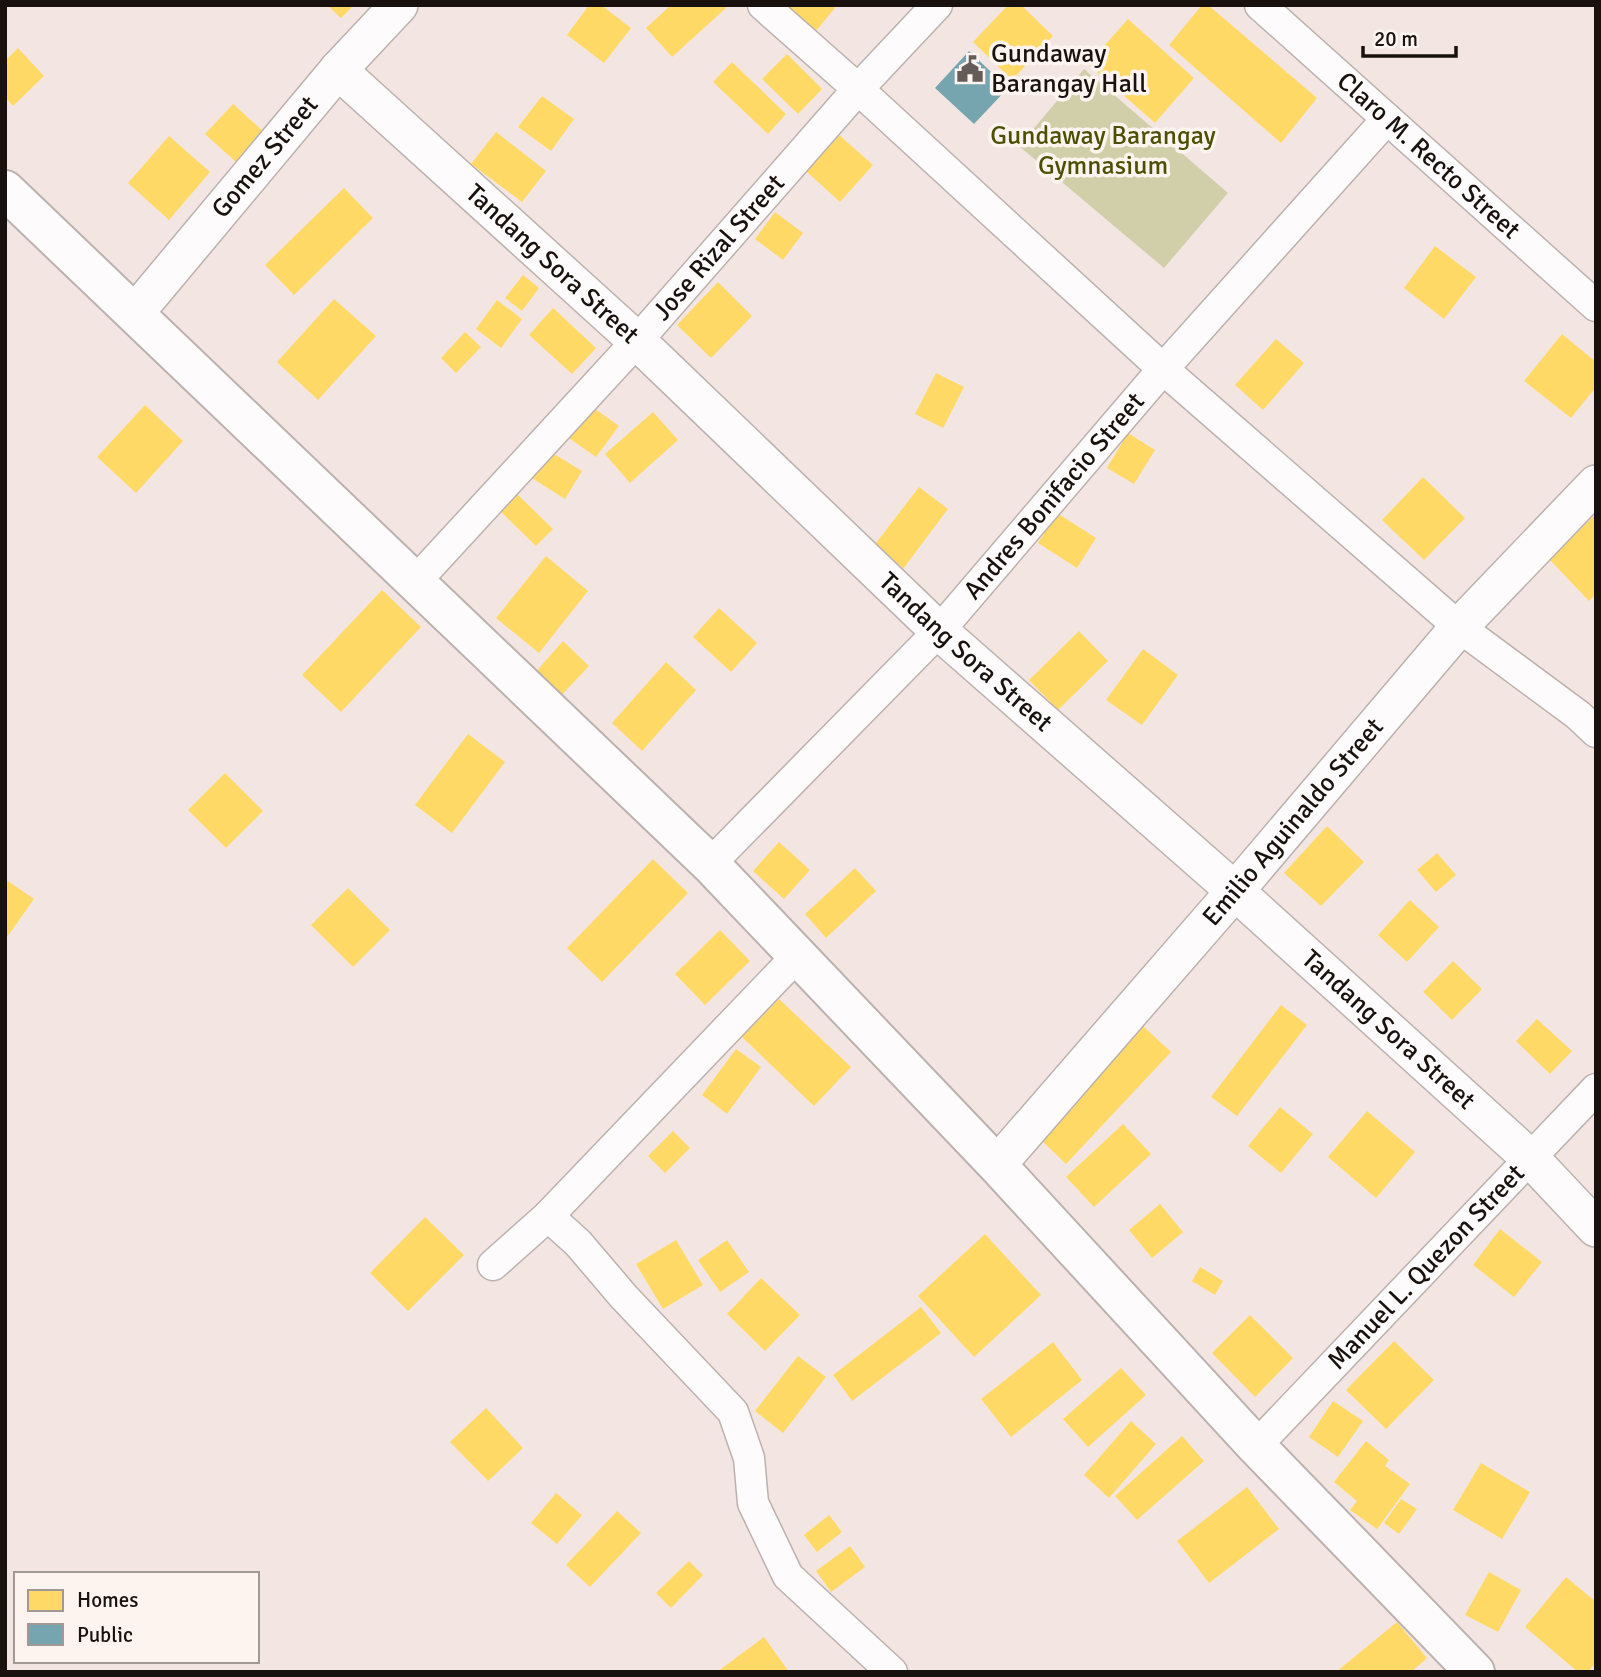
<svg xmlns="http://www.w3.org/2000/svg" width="1601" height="1677" viewBox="0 0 1601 1677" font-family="Signika,sans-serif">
<rect width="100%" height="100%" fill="#f3e6e2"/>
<!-- green -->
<path fill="#d1cfaa" d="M1084 69 1228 193 1164 268 1019 146Z"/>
<!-- homes -->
<path fill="#ffd966" d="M327 5H354L341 18Z
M589 5H601L631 28 604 63 567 35Z
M671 5H723L726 8 672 57 646 28Z
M783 5H832L835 8 815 32Z
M1008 5H1021L1053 36 1012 80 973 42Z
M1202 5H1208L1317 98 1281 143 1169 45Z
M1128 19 1194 78 1155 123 1088 64Z
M18 48 44 76 13 106 5 97V61Z
M787 54 822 89 798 114 762 79Z
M732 62 786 114 768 134 713 82Z
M542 96 574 119 551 151 518 127Z
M233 104 264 132 236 162 205 134Z
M496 132 546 171 522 202 471 164Z
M838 134 873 165 840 202 806 171Z
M169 136 210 172 169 220 128 183Z
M344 188 373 218 294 295 265 265Z
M775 212 803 233 783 260 755 239Z
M1435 246 1476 277 1444 319 1404 288Z
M523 275 539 288 522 311 505 298Z
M718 282 752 316 711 358 677 325Z
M334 299 376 336 318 400 277 362Z
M497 300 522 319 501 348 476 329Z
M553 308 596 348 572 374 529 335Z
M465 332 481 347 456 373 441 358Z
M1562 334 1596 362V387L1571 418 1524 381Z
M1276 339 1304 363 1263 410 1235 385Z
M936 373 964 387 943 428 915 414Z
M588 404 619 426 596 457 566 436Z
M145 405 183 441 136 493 97 457Z
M653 412 678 440 630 483 605 454Z
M1128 433 1155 450 1134 484 1107 468Z
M549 451 582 471 565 499 532 478Z
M1423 477 1465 518 1424 560 1382 520Z
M919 487 948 509 903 569 873 547Z
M515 492 553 529 536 546 498 509Z
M1057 513 1096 538 1077 568 1038 543Z
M1596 514V594L1589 601 1549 559Z
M546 556 588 591 539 653 496 618Z
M382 590 421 627 341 712 302 675Z
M719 608 757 643 731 672 693 637Z
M1079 631 1108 661 1058 710 1029 680Z
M563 641 589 666 557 700 532 676Z
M1143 649 1178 675 1142 725 1106 700Z
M666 662 696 690 642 751 612 723Z
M468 734 505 762 452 833 415 805Z
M225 773 263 811 226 848 188 810Z
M1327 826 1364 862 1321 906 1284 873Z
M779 842 810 870 784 899 753 871Z
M1437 853 1456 875 1436 892 1417 870Z
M653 859 688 893 602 982 567 948Z
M855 868 876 891 826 938 805 914Z
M5 879 34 899 5 940Z
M348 888 390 930 353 967 311 925Z
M1410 900 1439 927 1407 962 1378 935Z
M720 930 750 961 705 1005 675 974Z
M1453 961 1482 989 1452 1020 1423 992Z
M779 999 851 1067 814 1106 742 1037Z
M1281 1005 1307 1025 1237 1116 1211 1097Z
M1537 1019 1572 1051 1550 1074 1516 1041Z
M1143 1026 1171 1052 1066 1164 1038 1137Z
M736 1049 761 1067 727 1114 702 1095Z
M1280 1107 1313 1134 1281 1173 1248 1146Z
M1367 1111 1415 1152 1376 1198 1328 1157Z
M1123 1124 1151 1154 1094 1207 1066 1177Z
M673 1131 690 1148 665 1173 648 1156Z
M1160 1204 1183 1232 1152 1258 1129 1230Z
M425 1217 464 1255 408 1311 370 1273Z
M1500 1229 1542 1262 1514 1297 1473 1265Z
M985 1234 1041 1295 974 1357 918 1296Z
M676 1240 703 1285 663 1309 636 1264Z
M727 1240 749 1272 720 1292 698 1260Z
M1200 1267 1223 1281 1215 1295 1192 1281Z
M761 1278 800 1315 765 1351 727 1314Z
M921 1307 941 1333 852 1401 833 1375Z
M1250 1315 1293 1358 1255 1397 1212 1353Z
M1394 1341 1434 1380 1386 1429 1346 1390Z
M1053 1342 1082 1380 1011 1437 981 1399Z
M798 1356 826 1377 783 1433 755 1411Z
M1121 1368 1146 1395 1088 1447 1063 1419Z
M1333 1401 1363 1421 1338 1457 1309 1437Z
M486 1408 523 1448 488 1481 450 1442Z
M1131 1421 1156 1444 1109 1498 1084 1475Z
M1182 1436 1204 1461 1137 1520 1115 1496Z
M1366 1441 1389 1460 1385 1466 1410 1484 1377 1529 1350 1510 1357 1501 1334 1482Z
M1481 1463 1530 1492 1502 1539 1453 1510Z
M1247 1487 1279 1529 1209 1583 1177 1541Z
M556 1493 582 1515 557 1544 531 1523Z
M1401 1499 1417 1509 1399 1534 1384 1523Z
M617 1511 641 1533 590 1587 566 1565Z
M829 1515 842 1532 817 1552 804 1535Z
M850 1546 865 1567 831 1592 816 1571Z
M689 1561 703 1575 671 1608 656 1593Z
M1489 1572 1521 1590 1498 1632 1465 1615Z
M1566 1577 1596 1602V1662L1588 1672H1578L1525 1627Z
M1397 1622 1427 1658 1411 1672H1336Z
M764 1637 789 1672H717Z"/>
<!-- public -->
<path fill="#76a5af" d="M969 51 1008 88 974 124 935 88Z"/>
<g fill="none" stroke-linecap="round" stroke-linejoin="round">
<defs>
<g id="minor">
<path d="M763 5 858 89 1163 369 1459 627 1578 715 1596 732"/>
<path id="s1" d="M1260 5 1596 306"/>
<path id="s2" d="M415 582 637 341 858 89 937 5"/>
<path id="s3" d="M710 864 939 631 1163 369 1387 119"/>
<path d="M548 1216 578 1243 624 1297 733 1412 749 1458 753 1503 788 1576 892 1672"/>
<path d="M493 1265 548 1216 798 955"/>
<path id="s4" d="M1256 1446 1596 1089"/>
</g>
<g id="tertiary">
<path id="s5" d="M338 70 637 341 939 631 1235 891 1531 1159 1596 1228"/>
<path id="s6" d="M135 313 338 70 399 5"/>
<path id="s7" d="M997 1165 1235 891 1459 627 1596 484"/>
</g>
<path id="secondary" d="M5 190 710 864 997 1165 1256 1446 1475 1672"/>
</defs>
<!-- minor casing -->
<use href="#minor" stroke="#bbb1ae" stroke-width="33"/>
<!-- tertiary casing -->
<use href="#tertiary" stroke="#bbb1ae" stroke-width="40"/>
<!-- secondary casing -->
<use href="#secondary" stroke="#bbb1ae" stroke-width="42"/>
<!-- minor -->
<use href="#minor" stroke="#fdfbfb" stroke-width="30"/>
<!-- tertiary -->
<use href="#tertiary" stroke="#fdfbfb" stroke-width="37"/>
<!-- secondary -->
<use href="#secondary" stroke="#fdfbfb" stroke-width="38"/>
</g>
<!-- icons -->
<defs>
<symbol id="civic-bare" viewBox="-9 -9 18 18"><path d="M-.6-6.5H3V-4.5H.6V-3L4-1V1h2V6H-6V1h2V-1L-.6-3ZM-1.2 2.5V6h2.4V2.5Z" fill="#655c58" stroke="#fdf4f0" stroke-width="2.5" paint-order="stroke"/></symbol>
</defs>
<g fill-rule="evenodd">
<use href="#civic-bare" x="951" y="50" width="38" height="38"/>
</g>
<g text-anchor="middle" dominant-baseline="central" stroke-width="7" stroke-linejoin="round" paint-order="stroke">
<!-- poi labels -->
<g font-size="26" fill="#18110e" stroke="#fdf4f0" text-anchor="start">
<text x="991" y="54">Gundaway<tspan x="991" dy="30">Barangay Hall</tspan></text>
</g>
<!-- park labels -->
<g font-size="26" fill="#4b5004" stroke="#fdf4f0">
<text x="1103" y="136">Gundaway Barangay<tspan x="1103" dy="30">Gymnasium</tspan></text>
</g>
<!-- street labels -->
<g font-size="26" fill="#18110e" stroke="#fdf4f0">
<text stroke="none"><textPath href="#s1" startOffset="226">Claro M. Recto Street</textPath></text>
<text stroke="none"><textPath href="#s6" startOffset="203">Gomez Street</textPath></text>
<text stroke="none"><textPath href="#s2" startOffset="452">Jose Rizal Street</textPath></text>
<text stroke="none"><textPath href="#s5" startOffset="289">Tandang Sora Street</textPath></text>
<text stroke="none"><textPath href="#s3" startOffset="504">Andres Bonifacio Street</textPath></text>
<text stroke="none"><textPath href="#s5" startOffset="856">Tandang Sora Street</textPath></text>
<text stroke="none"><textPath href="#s7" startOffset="453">Emilio Aguinaldo Street</textPath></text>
<text stroke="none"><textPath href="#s5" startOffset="1423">Tandang Sora Street</textPath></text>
<text stroke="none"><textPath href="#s4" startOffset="247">Manuel L. Quezon Street</textPath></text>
</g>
</g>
<!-- border -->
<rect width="1601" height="1677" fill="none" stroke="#18110e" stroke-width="14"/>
<!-- legend -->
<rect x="14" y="1572" width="245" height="91" fill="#fdf4f0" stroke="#a19996" stroke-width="2"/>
<rect x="28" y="1590" width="35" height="21" fill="#ffd966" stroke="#a19996" stroke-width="2"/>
<text x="77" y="1607" font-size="21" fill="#18110e">Homes</text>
<rect x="28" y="1624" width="35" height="21" fill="#76a5af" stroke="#a19996" stroke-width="2"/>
<text x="77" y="1642" font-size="21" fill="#18110e">Public</text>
<!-- scale -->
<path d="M1363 46v10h93v-10" fill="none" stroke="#18110e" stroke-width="3.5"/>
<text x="1374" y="46" font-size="21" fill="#18110e" stroke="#fdf4f0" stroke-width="5" paint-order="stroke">20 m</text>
</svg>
